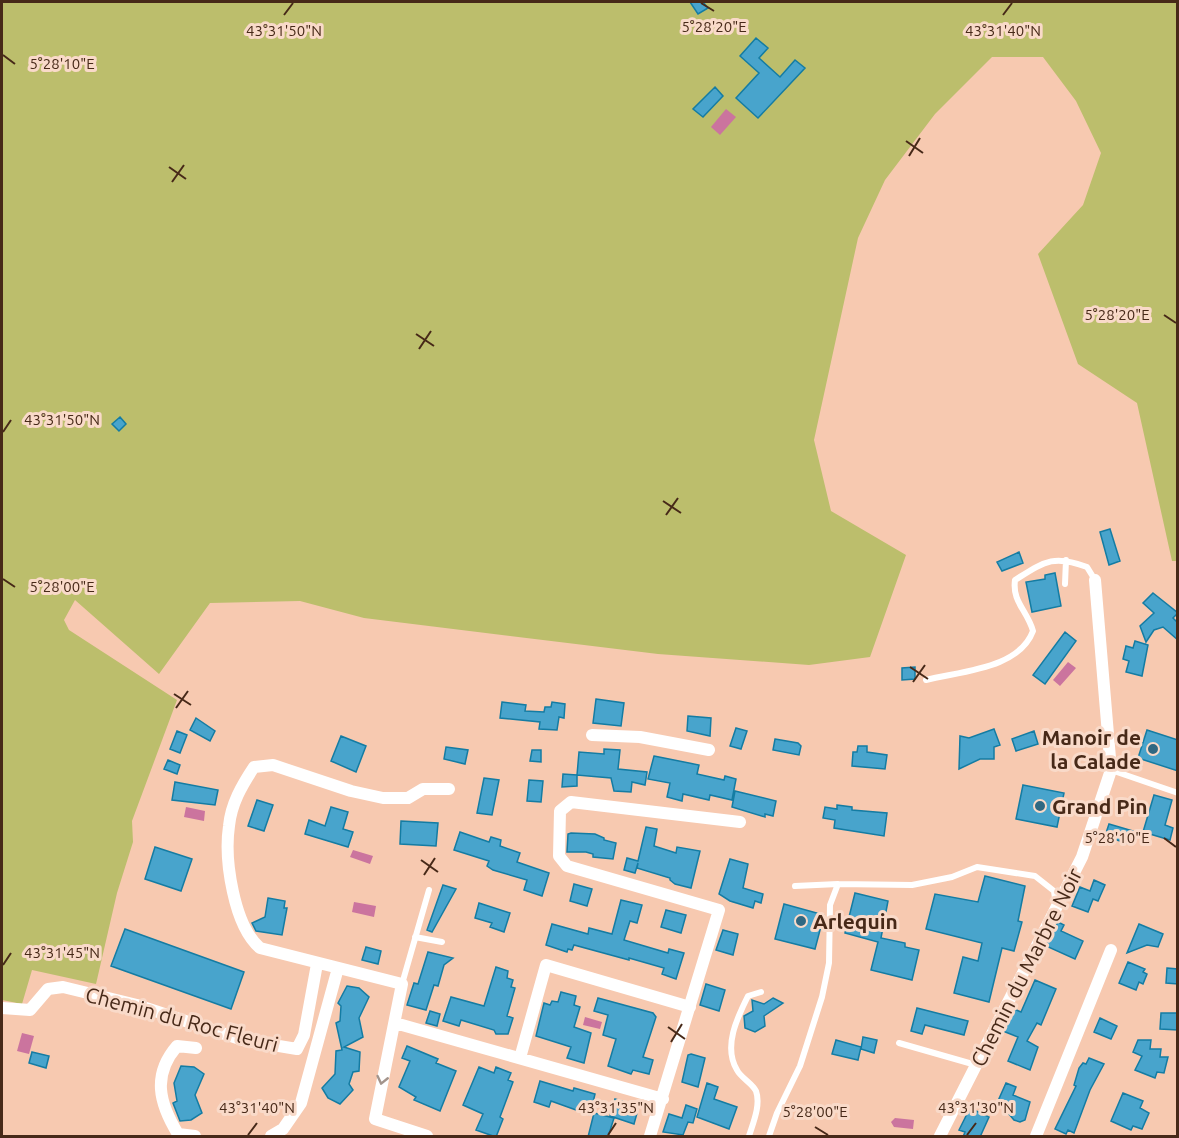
<svg xmlns="http://www.w3.org/2000/svg" width="1179" height="1138" viewBox="0 0 1179 1138" font-family="Ubuntu,sans-serif">
<rect width="100%" height="100%" fill="#f7c9b0"/>
<!-- green -->
<path fill="#bcbe6c" d="M2 2H1177V561H1172L1137 403 1078 364 1038 254 1083 205 1101 153 1076 101 1043 57H992L935 114 885 180 858 238 814 440 831 511 906 555 870 657 809 665 658 654 364 618 300 601 210 603 159 674 75 600 64 620 69 630 177 700 132 821 133 842 117 893 96 984 32 970 22 1004 2 1000Z"/>
<!-- water -->
<path fill="#cb749e" d="M726 109 736 117 720 135 711 127Z
M1068 662 1076 668 1060 686 1053 680Z
M186 807 205 811 204 821 184 817Z
M353 850 373 856 370 864 350 857Z
M354 902 376 906 374 917 352 912Z
M585 1017 602 1022 600 1029 583 1025Z
M22 1033 34 1036 29 1054 17 1051Z
M895 1118 914 1120 913 1129 894 1127 891 1122Z"/>
<!-- building -->
<path fill="#48a4cc" stroke="#147ca3" stroke-width="1.5" d="M690 2H703L708 8 698 14Z
M756 38 768 48 759 58 780 77 795 60 805 68 758 118 736 98 759 73 740 56Z
M715 87 723 96 703 117 693 109Z
M120 417 126 424 119 431 112 424Z
M1110 529 1120 561 1109 565 1100 532Z
M1019 552 1023 563 1002 571 997 562Z
M1055 573 1061 606 1032 612 1026 582 1045 579V575Z
M1153 593 1178 613 1173 618 1178 623V640L1163 627 1154 630 1146 642 1140 626 1154 613 1143 603Z
M1065 632 1076 641 1045 684 1033 675Z
M1135 641 1148 645 1142 676 1126 672 1129 661 1123 659 1126 646 1133 648Z
M915 667V679L902 680V668Z
M596 699 624 703 621 726 593 723Z
M502 702 526 705 525 711 544 712 545 707H551L552 702 565 704 564 718 559 717 557 730 539 729 540 722 500 718Z
M688 716 711 718 710 736 687 731Z
M196 718 215 731 210 741 190 730Z
M736 728 747 731 741 749 730 746Z
M994 729 1000 745 994 747V759H980L959 769 960 736 969 738Z
M1147 730 1178 740V771L1138 758Z
M177 731 187 735 180 753 170 749Z
M1034 731 1038 744 1016 751 1012 739Z
M341 736 366 746 356 772 331 761Z
M775 739 798 743 801 746 799 755 773 750Z
M858 746H867V752L887 755 885 769 852 766 853 752H857Z
M446 747 468 750 465 764 444 759Z
M604 749 620 750 618 769 647 772 645 785 632 782 631 792 614 791 611 778 577 775V786L562 787 563 774 577 775 579 752 604 754Z
M532 750H541V762L530 761Z
M654 756 699 765 697 774 724 780 725 776 736 779 732 800 710 795 709 800 683 794 682 801 667 797 670 783 648 779Z
M168 760 180 765 177 774 164 769Z
M484 778 499 780 492 815 477 813Z
M529 780 543 781 541 802 527 801Z
M175 782 218 790 215 805 172 800Z
M1023 785 1064 793 1057 827 1016 819Z
M735 791 776 801 773 816 765 814V817L732 807Z
M1154 795 1172 800 1165 825 1173 828 1170 840 1143 832Z
M257 800 273 805 264 831 248 826Z
M837 805 852 807V810L887 813 884 836 834 828 835 820 823 818 825 807 837 809Z
M331 807 348 812 343 829 353 832 348 847 305 834 309 820 325 826Z
M401 821 438 823 436 846 400 844Z
M1109 824 1133 831 1129 844 1105 836Z
M646 827 657 829 654 846 676 853 677 847 700 851 691 888 675 884 670 880V878L637 868 638 863 635 873 624 870 627 858 638 861Z
M460 832 489 842 491 837 501 840 500 846 520 853 517 862 549 873 542 896 524 890 527 880 493 870 487 866 489 861 454 850Z
M571 833 595 834 604 838V840L616 843 613 859 593 857V854L586 852H567L568 834Z
M155 847 192 859 181 891 145 879Z
M730 859 748 864 743 888 763 894 761 903 755 901 753 908 730 901 719 894Z
M985 876 1025 886 1018 921 1022 922 1014 951 1002 948 989 1002 954 993 963 957 978 961 982 943 926 929 935 894 978 902Z
M1094 880 1105 885 1098 901 1093 899 1088 912 1072 906 1080 887 1090 891Z
M574 884 592 889 587 906 570 901Z
M443 885 456 889 432 932 427 930Z
M855 893 888 901 881 938 905 943V947L919 950 912 980 871 970 878 942 845 933Z
M268 898 285 901 284 908H287L282 935 256 931 252 923 265 917Z
M621 900 642 905 637 923 630 921 624 940 668 953 669 949 684 953 676 979 662 974 664 968 629 958V960L574 945 572 950 568 949 567 952 546 945 552 924 588 934 589 928 612 934Z
M479 903 510 913 504 932 490 927 492 923 475 918Z
M784 904 824 915 815 949 775 939Z
M666 910 686 915 681 933 661 927Z
M1058 922 1064 925 1061 931 1083 941 1075 959 1046 946Z
M1139 924 1163 934 1158 947 1147 945 1127 953Z
M125 929 244 972 231 1009 111 966Z
M723 930 738 934 733 955 716 950Z
M366 947 381 951 378 964 362 960Z
M428 952 453 958 444 965 438 986 434 985 426 1010 407 1005 414 983 418 984Z
M1128 962 1145 969 1143 972 1147 974 1143 984 1139 982 1136 990 1119 983Z
M496 967 508 971 507 978 513 980 511 987 515 988 507 1016 513 1018 508 1034H496L494 1030 461 1020 459 1026 443 1021 451 997 484 1006Z
M1167 968 1178 969V984L1166 983Z
M1035 980 1056 989 1041 1025 1037 1023 1027 1041 1038 1047 1030 1070 1008 1061 1018 1037 1003 1031 1014 1009 1021 1012Z
M706 984 725 990 719 1011 700 1005Z
M347 986 359 988 369 997 359 1018 363 1037 344 1047 360 1052 359 1071 353 1072 349 1084 353 1090 340 1104 328 1098 322 1088 335 1074 336 1051 342 1050 336 1023 340 1021 341 1006 338 1003Z
M561 992 576 996 574 1005 580 1007 574 1027 591 1033 584 1063 567 1058 571 1047 536 1036 544 1003 550 1005 552 1001 558 1002Z
M598 998 653 1013 656 1017 643 1057 653 1060 649 1074 633 1070 631 1074 608 1066 616 1039 603 1035 608 1015 594 1011Z
M773 998 783 1003 764 1016 765 1026 755 1032 745 1028 744 1016 753 1011 752 1000 764 1004Z
M917 1008 968 1021 964 1035 925 1025 922 1034 911 1031Z
M430 1011 440 1014 437 1026 426 1023Z
M1161 1013H1178V1030L1160 1029Z
M1100 1018 1117 1026 1111 1039 1094 1032Z
M863 1037 877 1040 874 1053 861 1049Z
M836 1040 861 1047 858 1060 832 1054Z
M1138 1040H1151L1150 1049H1161L1160 1057H1168L1164 1073 1157 1072 1155 1078 1135 1070 1142 1056 1133 1052Z
M407 1046 438 1059 436 1063 456 1071 440 1111 414 1100 416 1097 399 1087 410 1061 402 1058Z
M32 1052 49 1056 46 1068 29 1063Z
M691 1054 705 1058 698 1087 682 1082 688 1055Z
M1089 1058 1104 1064 1090 1090 1074 1133 1068 1130 1066 1134 1055 1129 1076 1086 1074 1085 1079 1068 1083 1063 1086 1064Z
M181 1066 194 1067 204 1074 195 1095 202 1113 191 1120 180 1121 173 1103 177 1101 174 1083Z
M479 1067 494 1073 496 1067 511 1073 508 1080 513 1082 500 1117 503 1119 496 1137 476 1130 483 1114 463 1105Z
M540 1081 573 1091 574 1088 595 1094 590 1115 551 1101 549 1107 534 1102Z
M707 1083 718 1087 714 1099 737 1107 729 1129 697 1117Z
M1006 1083 1016 1087 1013 1095 1030 1102 1025 1120 1020 1122 1014 1120 998 1101Z
M1123 1093 1143 1101 1140 1108 1149 1113 1142 1129 1133 1126 1131 1130 1111 1121Z
M615 1099 639 1106 634 1124 610 1116Z
M686 1105 697 1109 693 1123 688 1122 683 1135 663 1132 669 1114 682 1118Z
M970 1108 989 1117 980 1137H963L965 1132 959 1130Z
M594 1113 614 1118 608 1137H588Z"/>
<g fill="none" stroke-linecap="round" stroke-linejoin="round">
<!-- service -->
<path stroke="#fff" stroke-width="6" d="M1065 584 1066 560
M926 680C961 671 1019 669 1033 631 1027 610 1012 602 1015 580 1044 562 1053 554 1087 567L1095 580
M1111 770 1178 793
M795 886 838 884
M415 937 442 942
M402 984 429 890
M899 1043 976 1065
M749 1136C753 1123 761 1105 756 1091 752 1083 741 1078 737 1070 723 1047 737 1018 748 996L761 992
M769 1136 777 1113 800 1066 822 997 829 963 830 905 838 884 912 885 952 877 977 867 1035 876 1054 891 1056 905"/>
<!-- minor -->
<path stroke="#fff" stroke-width="12" d="M592 735 640 737 709 750
M2 1008 30 1010 48 989 63 987 137 1005 243 1040 297 1049 304 1035 317 964
M395 1023 663 1099
M520 1058 546 965 690 1007
M195 1136 178 1134C159 1103 152 1075 177 1046L196 1048
M271 1136 283 1129 301 1103 338 968
M427 1136 375 1119 402 984 260 948C234 926 224 860 229 826 231 804 242 785 254 767L273 765 351 791 383 798H408L423 789H449
M650 1136 719 910 567 866 559 856 560 811 571 802 740 822
M940 1136 1082 857 1111 770 1095 580
M1036 1136 1111 950"/>
</g>
<!-- one-way arrows -->
<defs><path id="oneway-chevron" d="M-2-3.5L2.5 0L-2 3.5" fill="none" stroke-width="1.6" stroke-linecap="round" stroke-linejoin="round" transform="scale(1.5)"/></defs>
<use stroke="#a3948c" href="#oneway-chevron" transform="translate(382 1080) rotate(103)"/>
<!-- ticks -->
<path fill="none" stroke="#472918" stroke-width="2" d="M701 3 714 11M284 15 293 3M1003 15 1012 3M3 55 15 64M906 141 923 153M909 156 920 138M169 167 186 179M172 182 184 165M1164 315 1176 323M416 334 434 346M419 349 431 331M3 432 11 420M663 501 681 513M666 515 678 498M3 579 15 587M910 667 928 679M913 682 925 665M174 694 191 705M176 708 188 691M1164 838 1176 847M421 860 438 872M424 875 435 858M3 965 11 953M668 1027 685 1039M671 1042 682 1024M815 1127 828 1135M248 1135 257 1123M608 1135 616 1123M967 1135 976 1123"/>
<!-- markers -->
<g fill="#306882" stroke="#f9dac9" stroke-width="2">
<circle cx="1153" cy="749" r="6"/>
<circle cx="1040" cy="806" r="6"/>
<circle cx="801" cy="921" r="6"/>
</g>
<g text-anchor="middle" dominant-baseline="central" stroke-width="6" stroke-linejoin="round" paint-order="stroke">
<!-- poi labels -->
<g font-size="21" font-weight="bold" fill="#472918" stroke="#f9dac9" text-anchor="start">
<text x="1141" y="737" text-anchor="end">Manoir de<tspan x="1141" dy="24">la Calade</tspan></text>
<text x="1052" y="806">Grand Pin</text>
<text x="813" y="921">Arlequin</text>
</g>
<!-- street labels -->
<g font-size="21" fill="#472918" stroke="#f9dac9">
<text transform="translate(1026 967) rotate(-63)">Chemin du Marbre Noir</text>
<text transform="translate(182 1019) rotate(15)">Chemin du Roc Fleuri</text>
</g>
</g>
<g font-size="15" text-anchor="middle" fill="#472918" stroke="#f9dac9" stroke-width="6" stroke-linejoin="round" paint-order="stroke">
<text x="714" y="32">5°28'20"E</text>
<text x="284" y="36">43°31'50"N</text>
<text x="1003" y="36">43°31'40"N</text>
<text x="62" y="69">5°28'10"E</text>
<text x="1117" y="320">5°28'20"E</text>
<text x="62" y="425">43°31'50"N</text>
<text x="62" y="592">5°28'00"E</text>
<text x="1117" y="843">5°28'10"E</text>
<text x="62" y="958">43°31'45"N</text>
<text x="257" y="1113">43°31'40"N</text>
<text x="616" y="1113">43°31'35"N</text>
<text x="976" y="1113">43°31'30"N</text>
<text x="815" y="1117">5°28'00"E</text>
</g>
<!-- border -->
<rect width="1179" height="1138" fill="none" stroke="#472918" stroke-width="6"/>
</svg>
